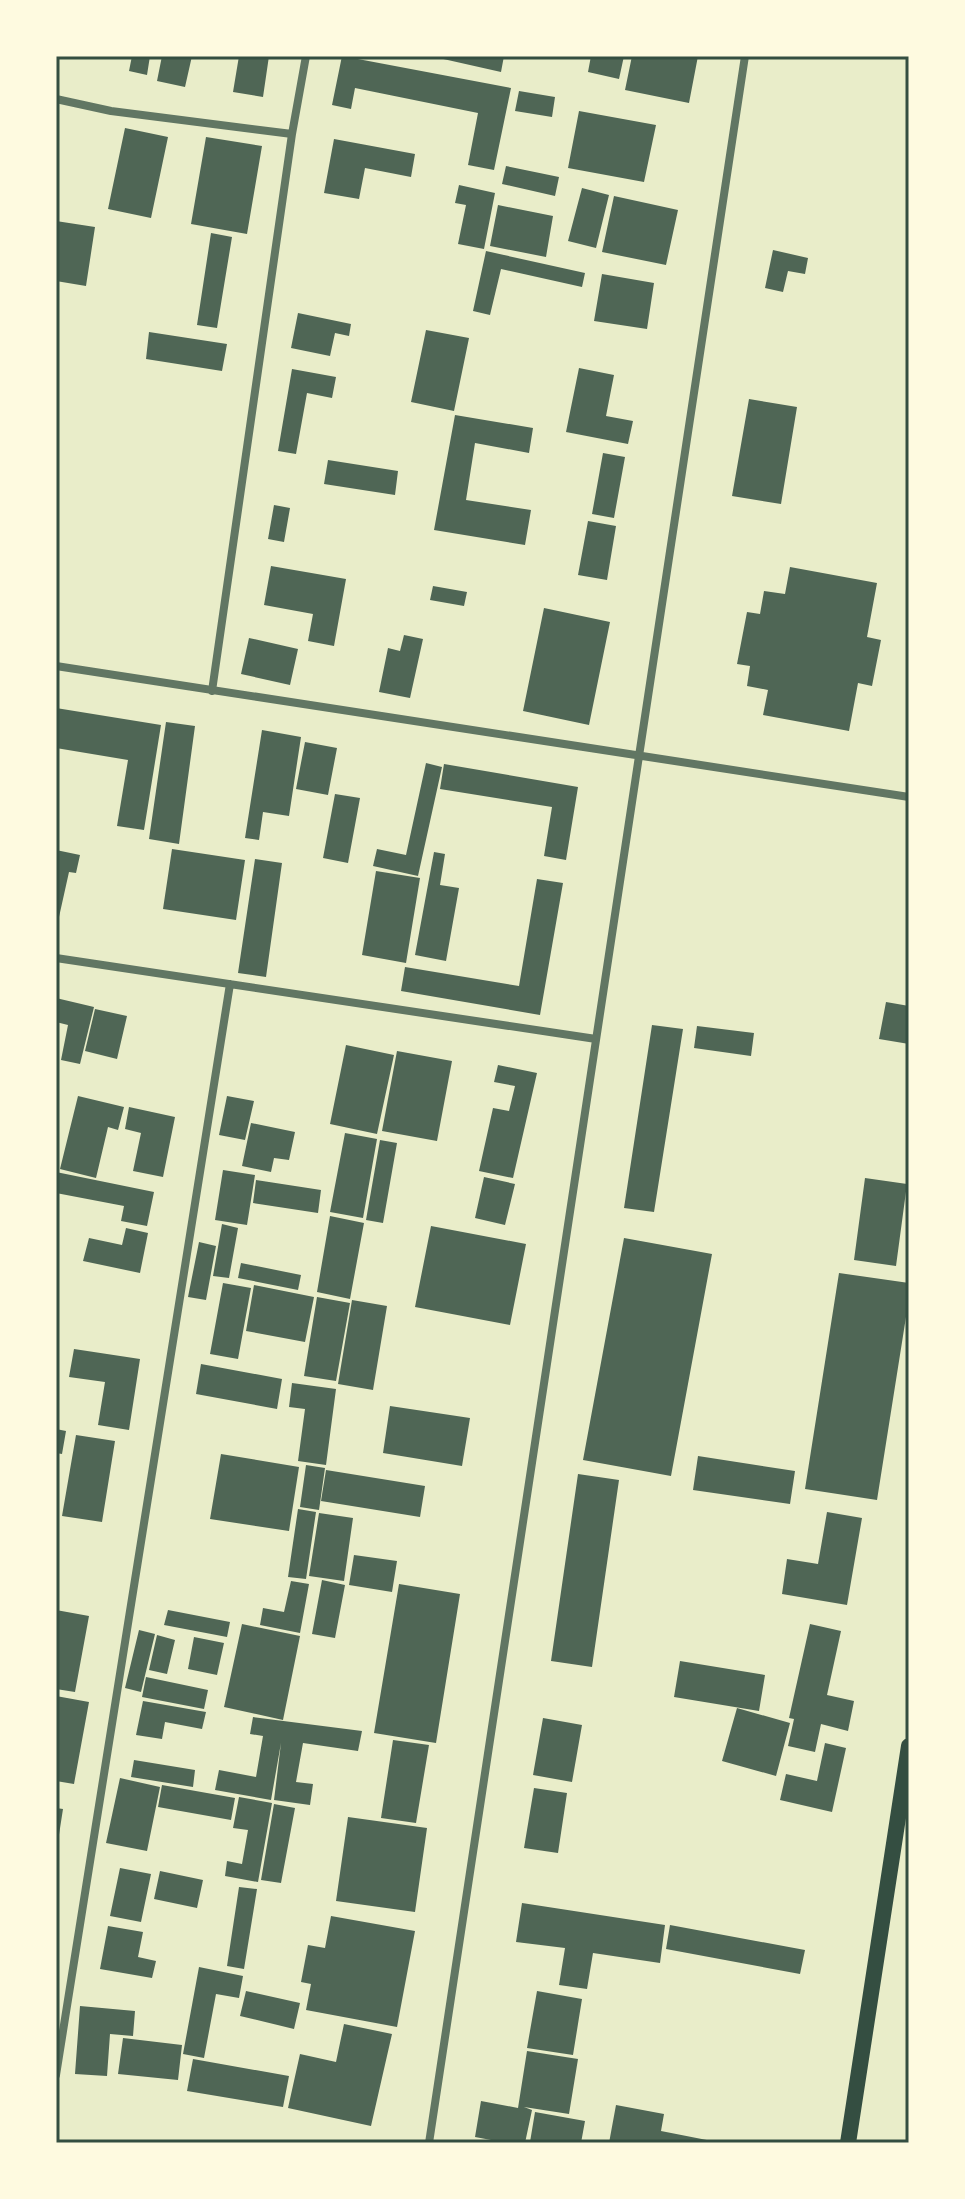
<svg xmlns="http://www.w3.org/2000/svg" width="965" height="2199" viewBox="0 0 965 2199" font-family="'Space Grotesk',sans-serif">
<rect width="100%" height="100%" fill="#e9edc9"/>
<!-- building -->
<path fill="#4f6655" d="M132 56H150L147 75 129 71Z
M162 56H192L185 87 157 81Z
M239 56H269L263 97 233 92Z
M342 56 511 88 494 170 468 165 478 113 355 88 351 109 332 105Z
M430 56H504L501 72Z
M591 56H624L619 79 588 72Z
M632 56H698L689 103 625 90Z
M519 91 555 97 552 117 515 111Z
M579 111 656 125 644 182 568 168Z
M125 128 168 137 151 218 108 209Z
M206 137 262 146 247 234 191 224Z
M334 139 415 154 411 177 365 168 359 199 324 193Z
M506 166 559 177 555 196 502 184Z
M459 185 495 193 484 249 458 244 466 205 455 203Z
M582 188 609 195 596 248 568 241Z
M614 196 678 210 666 265 602 252Z
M498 205 553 216 546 257 490 246Z
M56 221 95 227 86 286 56 281Z
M211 233 232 237 217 328 197 325Z
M773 250 808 258 805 274 788 271 783 292 765 288Z
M486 251 585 273 582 287 501 269 490 315 473 311Z
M602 274 654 283 647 329 594 321Z
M298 313 351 324 349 336 335 333 330 356 291 348Z
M426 330 469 338 454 411 411 402Z
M149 332 227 344 222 371 146 359Z
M579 368 614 375 606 416 633 421 628 444 566 432Z
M292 369 336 377 332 398 307 393 296 454 278 451Z
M749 399 797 407 781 504 732 496Z
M455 415 533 428 529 453 475 443 466 500 531 510 525 545 434 530Z
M603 453 625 457 614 518 592 514Z
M328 460 398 471 395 495 324 484Z
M274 505 290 508 284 542 268 539Z
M588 521 616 526 607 580 578 575Z
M271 566 346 579 334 646 308 641 313 614 264 605Z
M790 567 877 583 867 637 881 640 872 686 858 683 849 731 763 715 768 690 747 686 750 666 737 664 747 612 760 614 764 591 785 594Z
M433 586 467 592 464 606 430 600Z
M544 608 610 622 589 725 523 711Z
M404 635 423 639 410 698 379 692 388 648 400 651Z
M249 638 298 649 290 685 241 674Z
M56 708 161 725 144 830 117 826 128 760 56 748Z
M166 722 195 726 179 844 149 839Z
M262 730 301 737 289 816 263 812 259 840 245 838Z
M305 742 337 748 328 795 296 789Z
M426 763 442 767 418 876 373 866 377 849 406 855Z
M444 764 578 787 566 860 544 856 552 807 440 789Z
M335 794 360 798 348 863 323 858Z
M172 849 245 860 236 920 163 909Z
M56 850 80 855 76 873 69 872 57 926Z
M434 852 445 854 440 885 459 888 446 961 415 955Z
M255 859 282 863 266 977 238 973Z
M376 871 420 878 406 963 362 955Z
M537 879 563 883 540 1015 401 991 405 967 519 986Z
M56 998 94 1007 80 1064 61 1060 68 1025 56 1022Z
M886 1002 909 1006V1044L879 1039Z
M95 1009 127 1016 117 1059 85 1051Z
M652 1025 683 1029 654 1212 624 1208Z
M697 1026 754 1033 751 1056 694 1048Z
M346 1045 394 1055 377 1134 330 1124Z
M397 1051 452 1061 437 1141 382 1131Z
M498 1065 537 1073 513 1178 479 1171 493 1108 509 1111 515 1086 494 1082Z
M78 1096 124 1107 118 1130 108 1127 96 1178 60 1169Z
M227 1096 254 1101 245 1140 219 1135Z
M129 1107 175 1117 163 1177 133 1171 141 1133 125 1129Z
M251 1123 295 1132 289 1160 274 1158 271 1172 242 1166Z
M345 1133 377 1139 363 1218 330 1212Z
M380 1140 397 1143 383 1223 366 1220Z
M223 1170 255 1175 247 1225 215 1220Z
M56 1172 154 1192 147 1226 121 1221 124 1206 56 1193Z
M484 1177 515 1184 505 1225 475 1218Z
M865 1178 907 1184 896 1266 854 1260Z
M256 1180 321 1190 318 1213 253 1203Z
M330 1216 364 1223 350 1299 317 1292Z
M222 1224 238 1228 229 1278 213 1276Z
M431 1226 526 1244 510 1325 415 1307Z
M126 1228 148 1233 140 1273 83 1261 89 1238 122 1245Z
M624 1238 712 1254 671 1476 583 1460Z
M199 1242 216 1246 206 1300 188 1297Z
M241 1263 301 1275 298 1290 238 1278Z
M839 1273 909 1283V1298L877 1500 805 1489Z
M223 1283 251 1288 238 1359 210 1354Z
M254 1285 314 1297 305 1342 246 1331Z
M317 1297 350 1303 336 1381 304 1376Z
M352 1300 387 1306 373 1390 338 1384Z
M74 1349 140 1359 129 1430 98 1425 105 1382 69 1377Z
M201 1364 282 1379 277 1409 196 1394Z
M292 1383 336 1389 326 1465 298 1461 305 1409 289 1407Z
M390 1406 470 1418 462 1466 383 1453Z
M56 1429 66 1431 62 1454 56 1453Z
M76 1435 115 1441 102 1522 62 1516Z
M221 1454 299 1467 289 1531 210 1519Z
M698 1456 795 1471 790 1504 693 1490Z
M306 1465 325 1468 319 1510 300 1507Z
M326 1470 425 1486 420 1517 321 1501Z
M578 1474 619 1480 592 1667 551 1661Z
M298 1509 316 1512 306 1579 288 1577Z
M827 1512 862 1518 847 1605 782 1594 787 1559 818 1564Z
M319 1513 353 1518 344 1581 309 1576Z
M354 1555 397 1561 392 1592 349 1585Z
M322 1580 345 1585 335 1638 312 1634Z
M291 1581 309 1584 300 1633 260 1625 263 1608 284 1612Z
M399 1584 460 1594 436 1743 374 1733Z
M56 1610 89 1616 75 1692 56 1689Z
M168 1610 230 1622 227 1637 164 1625Z
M242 1624 300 1636 283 1720 224 1707Z
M810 1624 841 1631 827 1695 854 1701 848 1731 821 1724 815 1752 788 1746 794 1719 789 1718Z
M139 1630 155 1634 141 1692 125 1688Z
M157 1635 175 1640 167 1674 149 1670Z
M194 1637 224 1643 217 1675 188 1669Z
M680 1661 765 1675 759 1711 674 1697Z
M146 1677 208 1690 204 1709 142 1697Z
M56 1696 89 1702 74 1784 56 1781Z
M143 1701 206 1712 202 1729 165 1722 162 1739 136 1735Z
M737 1708 790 1723 776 1776 722 1761Z
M253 1717 362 1731 358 1751 303 1743 296 1782 313 1784 310 1805 274 1800 281 1743 271 1800 215 1790 219 1770 256 1777 263 1736 250 1734Z
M543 1718 582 1725 572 1782 533 1775Z
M393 1740 429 1745 416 1823 381 1818Z
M825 1743 846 1748 832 1812 780 1800 786 1774 817 1781Z
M134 1760 195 1770 193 1787 131 1777Z
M120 1778 160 1787 147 1851 106 1843Z
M162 1785 235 1798 231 1820 158 1807Z
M534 1788 567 1793 558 1853 524 1848Z
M239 1797 272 1803 258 1882 225 1876 227 1861 242 1864 248 1830 233 1828Z
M274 1804 295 1808 281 1883 261 1880Z
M56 1808 63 1809 58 1841H56Z
M348 1817 427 1828 415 1912 336 1901Z
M120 1868 151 1874 141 1922 110 1916Z
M160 1871 203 1880 197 1908 154 1899Z
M239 1887 257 1889 244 1969 227 1966Z
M522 1903 665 1925 660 1963 593 1953 587 1989 559 1985 565 1948 516 1942Z
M331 1916 415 1931 397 2027 306 2010 311 1984 301 1982 308 1945 325 1948Z
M670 1925 805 1950 800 1974 666 1949Z
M108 1926 143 1932 138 1957 156 1961 152 1978 100 1969Z
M199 1967 243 1976 239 1998 216 1994 204 2058 183 2054Z
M246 1991 300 2003 294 2029 240 2016Z
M537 1991 582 1999 573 2055 527 2048Z
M80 2006 135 2011 133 2036 110 2034 107 2076 75 2074Z
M344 2024 392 2034 371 2126 288 2108 300 2054 336 2062Z
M123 2038 182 2045 178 2080 118 2074Z
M527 2051 578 2059 569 2114 524 2107 532 2110 525 2143H507L475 2137 481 2101 518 2108Z
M193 2059 289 2076 283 2107 187 2091Z
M616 2105 664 2114 661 2131 722 2143H609Z
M535 2112 585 2121 581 2143 530 2142Z"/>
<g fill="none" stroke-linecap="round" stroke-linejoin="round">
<!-- minor -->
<path stroke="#617663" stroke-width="8" d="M56 99 111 111 292 134
M56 666 909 797
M212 691 292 134 306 56
M56 958 596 1039
M56 2075 230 984
M429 2143 745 56"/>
<!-- secondary -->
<path stroke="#344e41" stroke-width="16" d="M848 2143 909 1746"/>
</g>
<!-- border -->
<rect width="965" height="2199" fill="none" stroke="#fefae0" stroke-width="116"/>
<rect x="58" y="58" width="849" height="2083" fill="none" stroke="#344e41" stroke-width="3"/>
</svg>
